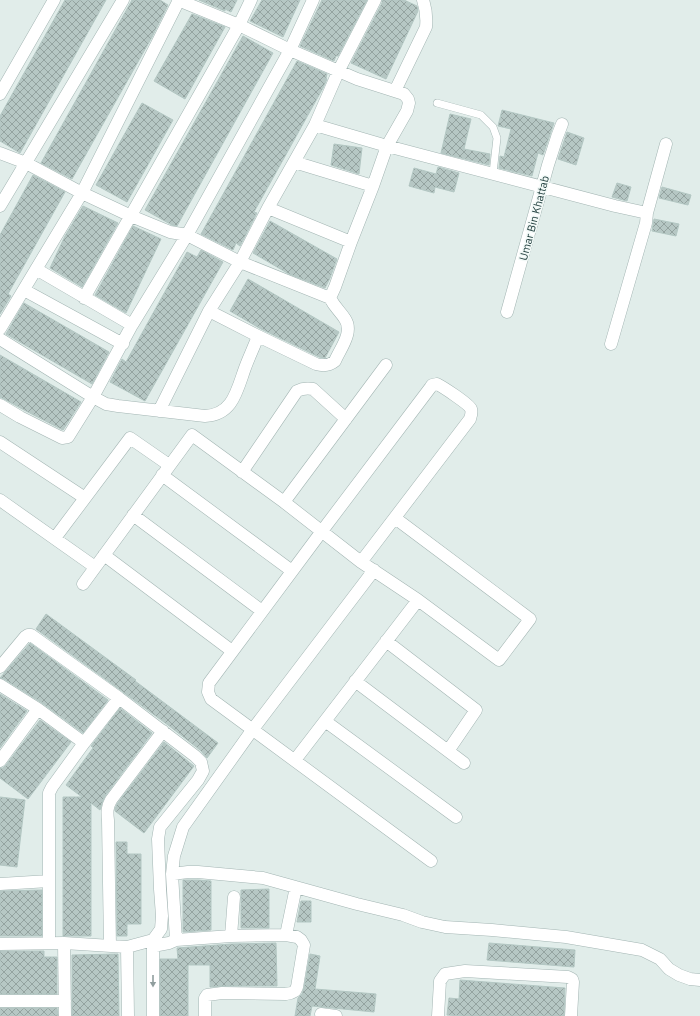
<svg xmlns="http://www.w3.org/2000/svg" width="700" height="1016" viewBox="0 0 700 1016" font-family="'IBM Plex Sans',sans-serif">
<defs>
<pattern id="building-cross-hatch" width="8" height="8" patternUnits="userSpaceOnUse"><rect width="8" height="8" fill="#b6c7c4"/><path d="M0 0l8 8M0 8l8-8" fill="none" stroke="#94a3a0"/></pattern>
</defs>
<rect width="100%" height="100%" fill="#e1edea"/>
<!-- building -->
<path fill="url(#building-cross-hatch)" stroke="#b3c7c3" d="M65 0H106L20 153 0 141V116Z
M132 0H160L168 5 152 37 72 179 41 163Z
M199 0H237L231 12 225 9V11Z
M262 0H300L283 37 250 21Z
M322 0H367L338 56H336L334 61 300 46Z
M382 0H404L417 6 418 11 386 79 351 63 382 3Z
M192 14 225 27 185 99 154 81Z
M243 36 273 53 177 226 172 225 145 210Z
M297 61 327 74 326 78 327 79 323 88 254 212 257 213 240 246 236 243 233 250 201 234Z
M142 103 173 120 127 202 96 185Z
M502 110 554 123 543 155 538 153 532 176 499 168 500 156 504 157 511 129 498 126Z
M450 114 471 119 464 149 490 154 489 165 441 153Z
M567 132 584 138 576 165 558 159Z
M334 144 362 148 359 174 331 165Z
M438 167 459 173 454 192 435 187 434 193 409 186 414 168 436 174Z
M33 175 65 192 8 294 11 296 0 314V235Z
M617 183 631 187 627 201 612 197Z
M662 187 691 195 688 205 659 198Z
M83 206 118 223 82 287 50 268 65 236Z
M654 219 679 224 676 236 652 231Z
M270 221 337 259 330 278 325 288 289 274 253 253Z
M133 226 161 239 126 313 95 295Z
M201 250 223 262 145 401 110 382 122 359 126 362 187 252 197 257Z
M248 279 339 332 325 358 319 357 261 329 230 311Z
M24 303 109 352 92 384 6 334Z
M0 355 81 402 63 430 24 410 4 399 0 397Z
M46 614 136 680 135 681 218 743 207 758 200 750 168 725 123 692 36 629Z
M30 643 108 700 83 733 42 703 4 679 0 678Z
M0 694 27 711 0 748Z
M120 708 152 733 105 796 102 803 100 810 91 803V936H63V797H82L66 785 93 748 91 746Z
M40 720 71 742 28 799 0 778V768H3L6 765Z
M164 742 194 766 144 833 115 811V809L117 804Z
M0 797 25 800 17 867 0 865Z
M116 842H127V854H141V924H127V936H117Z
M183 880H198L211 881V930L183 932Z
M269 889V928H241V890Z
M42 890V936H0V891Z
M301 901H311V922H297Z
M276 943 277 986H222L210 987V965H188V1016H160V959H178L177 948 231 944Z
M489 943 575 950 574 967 487 960Z
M0 951H44V957H57V994H0Z
M118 954 119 1016H72V955Z
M310 954 320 956 315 989 376 994 374 1012 312 1006 310 1016H295L298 998 302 994 304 988Z
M460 980 565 988 564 1016H462L447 1015 449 998 459 999Z
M0 1008H57L58 1016H0Z"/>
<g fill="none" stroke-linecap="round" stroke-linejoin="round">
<defs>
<path id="service" d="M437 103 481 115 493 127 497 138 493 173"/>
<path id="minor" d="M178 0 239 25 290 50 357 79 404 94 408 99 409 103 407 111 387 146 373 186 351 242 335 287 330 298C335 308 340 311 345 319 354 332 340 349 335 361 329 366 323 366 316 364L258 336 209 311
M395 91 426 27C427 17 426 9 423 0
M0 94 54 0
M315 125 387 146 615 206 647 213 646 223 611 344
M0 153 26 163 82 193 131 216 170 232 187 235 240 262 330 298
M294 162 373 186
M0 206 123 0
M268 208 351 242
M647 213 666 144
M36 269 132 325
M24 290 123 344
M84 298 239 25 251 0
M507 312 548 165 557 137 562 124
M0 329 82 193 179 0
M0 339 93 397 106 404 118 406 205 416C233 415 237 390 245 368 249 357 254 347 258 336
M0 405 20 417 62 438 68 437 93 397 132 325 187 235 290 50 313 0
M159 411 209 311 240 262 268 208 315 125 339 70 375 0
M0 442 85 498
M242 472 297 391C303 388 307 388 313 389L346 419
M162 475 292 571
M0 500 95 567
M284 502 386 365
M133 515 262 611
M55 538 130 438 169 465
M104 555 232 651
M361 562 470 419C471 416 472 412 471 409 469 404 443 387 437 384L432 385 430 388 322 531 209 683 208 692 211 699 431 861
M83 584 192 435 284 502 361 562 418 600 499 660 530 619 395 518
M386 641 476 710 448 751
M0 667 25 637 28 635H31L119 698 195 756 201 762 203 771 198 780 160 827 158 839 160 889 162 916 161 929 153 940V1016
M355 681 464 763
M0 685 38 709 84 743
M325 721 456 817
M295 760 418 600
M0 761 38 709
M172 874 188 872H198L263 878 357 904 403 915 422 922 445 927 492 930 566 937 642 950 660 959 669 969 679 975 690 979 700 980
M0 884 49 881
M286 935 296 887
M231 936 234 897
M176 940 231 936 286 935 297 937 301 940 304 945 297 987 295 991 291 993 286 994 222 993 207 995 205 998V1016
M49 943V793L52 787 84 743 119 698
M64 943 65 1016
M0 944 64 943 127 947 153 940
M110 946 108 820C107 812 107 807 111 800L163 731
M153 946 169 943 176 940 172 874 174 856 183 827 253 729 374 570
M127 947 128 1016
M0 1001H65
M321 1014 336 1016
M438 1016 440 981 445 974 465 971 568 977 572 979 573 982 571 1016"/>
</defs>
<!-- service casing -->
<use href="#service" stroke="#a3b5b3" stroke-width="8"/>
<!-- minor casing -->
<use href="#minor" stroke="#a3b5b3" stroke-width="13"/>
<!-- service -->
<use href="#service" stroke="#fff" stroke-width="7"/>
<!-- minor -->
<use href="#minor" stroke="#fff" stroke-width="12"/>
</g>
<!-- one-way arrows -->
<defs><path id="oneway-solid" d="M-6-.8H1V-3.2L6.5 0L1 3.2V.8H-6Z"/></defs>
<use fill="#909e9e" href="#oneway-solid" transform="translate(153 981) rotate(90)"/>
<g text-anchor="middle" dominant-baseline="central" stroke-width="3" stroke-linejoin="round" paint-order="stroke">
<!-- street labels -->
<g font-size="11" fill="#203e3d" stroke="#f2f9f7">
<text transform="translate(534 218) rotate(-75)">Umar Bin Khattab</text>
</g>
</g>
</svg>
